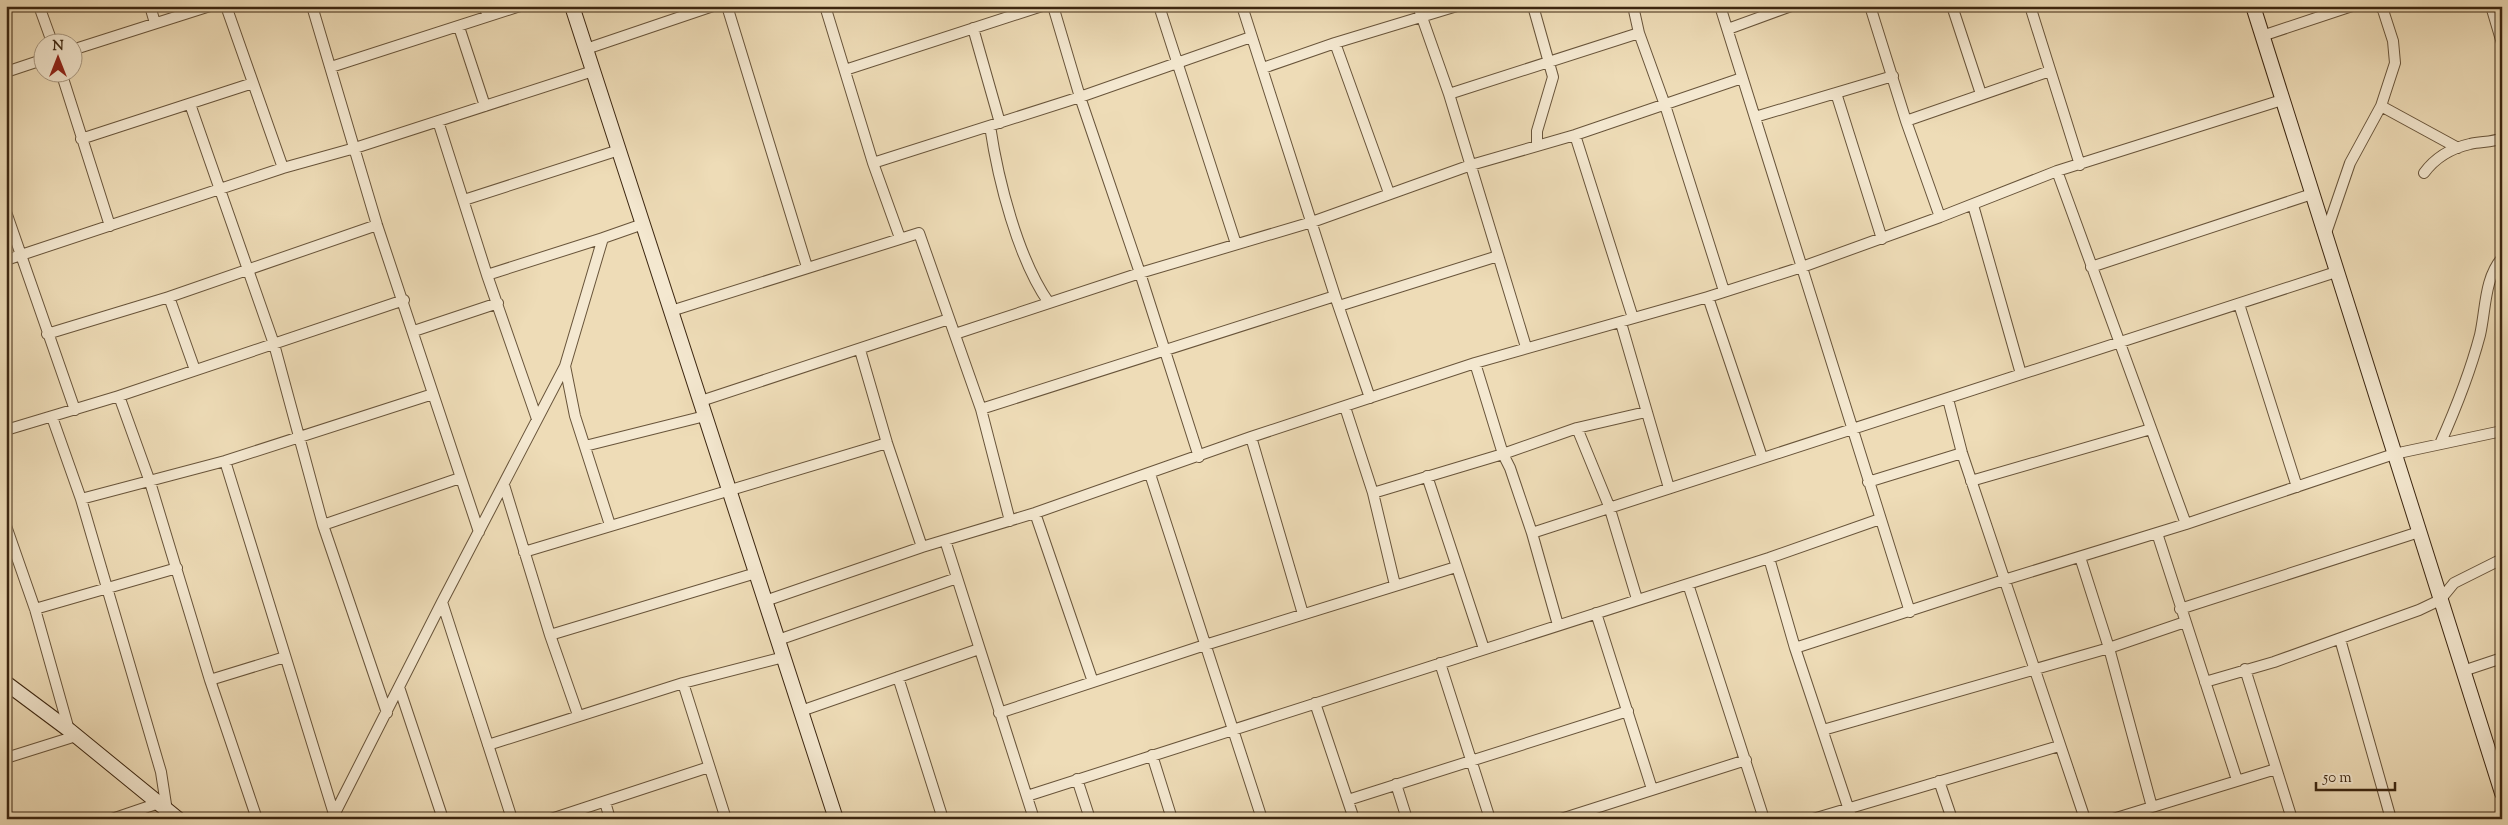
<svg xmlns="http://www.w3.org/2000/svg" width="2508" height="825" viewBox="0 0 2508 825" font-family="'Sorts Mill Goudy',serif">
<rect width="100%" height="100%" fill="#eedcb7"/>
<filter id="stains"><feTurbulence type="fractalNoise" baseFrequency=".004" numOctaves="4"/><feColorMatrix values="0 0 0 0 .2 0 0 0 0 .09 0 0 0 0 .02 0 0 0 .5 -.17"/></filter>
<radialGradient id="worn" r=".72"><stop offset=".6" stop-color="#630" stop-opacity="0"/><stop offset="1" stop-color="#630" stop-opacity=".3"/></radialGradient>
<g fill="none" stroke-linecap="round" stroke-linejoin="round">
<defs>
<path id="street" d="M39 6 52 42
M150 6 155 23
M226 6 283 168
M312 6 377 225 479 532
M484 6 488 16
M727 6 807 267
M825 6 873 163 900 238
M1053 6 1080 97 1140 273 1199 457
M1159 6 1236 244
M1242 6 1335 296 1370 398
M1418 6 1449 94 1526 347
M1533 6 1553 77 1537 131V146
M1633 6 1639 33 1665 105 1724 291
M1720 6 1910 612
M1870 6 1906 121 1940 217
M1952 6 1981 94
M2030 6 2080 165
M2491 6 2502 43
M459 27 485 106
M973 28 1000 123
M1728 29 1791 6
M2262 36 2352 6
M1335 43 1389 193
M586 49 713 6
M72 50 210 6
M331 67 520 6
M1263 68 1335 43 1457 6
M845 70 1042 6
M6 72 42 60
M61 72 110 226
M1836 93 1882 239
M1449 94 1639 33
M190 104 274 344 323 525 387 713
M2381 106 2458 148
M1755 117 1893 76
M438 121 487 275 537 419
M1906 121 2050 71
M990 126C998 180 1018 259 1049 303
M1575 135 1633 318
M81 139 253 83
M873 163 1080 97 1251 37
M2057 171 2186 524
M2424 173C2435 158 2452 148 2470 144 2481 141 2491 143 2502 138
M464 200 619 150
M1973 205 2021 374
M6 212 75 410
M2325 236 2350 163 2381 106 2395 63 2393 41 2383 10 2379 6
M6 260 283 168 355 148 593 71
M2091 267 2312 194
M487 275 603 238
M169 297 195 370
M1708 297 1762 457
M2239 304 2297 487
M1339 306 1498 256
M671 311 919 233 981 409 1010 521
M1621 323 1669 488
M414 331 498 303
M47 334 169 297 377 225
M955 334 1140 273 1312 222 1471 165 1575 135 1742 78
M860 350 887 443 922 547
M1475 363 1503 454 1510 468 1532 533 1558 625
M565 366 575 416 610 525
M119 396 150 482 210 680 257 819
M1948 399 1962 453 2085 819
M701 401 949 319
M1345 407 1373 493 1395 585
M981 409 1335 296
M52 417 81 499 161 772 167 811
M1577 428 1609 506 1637 599
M6 430 119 396 404 300
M1251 437 1303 614
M2440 444C2456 408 2470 373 2480 335 2486 309 2484 279 2502 258
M585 446 705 416
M225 461 334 814
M1150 474 1262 819
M1427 476 1484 649
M1971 481 2151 429
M1868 482 1962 453
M504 485 550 635 578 715
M1373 493 1503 454 1577 428 1646 412
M81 499 225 461 433 394
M1035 513 1093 682
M323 525 460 478
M6 526 35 609 69 730
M1532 533 2336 272
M2157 533 2237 780
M945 540 1034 819
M524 552 887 443
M2080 557 2109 648 2152 807
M1769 558 1795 648 1852 819
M1688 584 1764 819
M765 601 922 547 1035 513 1251 437 1475 363 1708 297 1802 267 1940 217 2057 171 2282 100
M442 602 512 819
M35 609 177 568
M2180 609 2419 532
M1596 613 1652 789
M550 635 756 573
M2340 639 2391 819
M778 640 957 578
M1795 648 2004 580 2186 524 2394 454 2502 431
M1440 663 1490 819
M2245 669 2292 819
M2463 671 2502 658
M898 677 943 819
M210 680 285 657
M2205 682 2274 662 2419 610 2440 600 2454 583 2502 559
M683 683 726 819
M399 687 443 819
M1315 703 1354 819
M801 711 979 649
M999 713 1205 645 1456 567
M1823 730 2109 648 2185 622
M488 745 683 683 784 657
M1152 755 1172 819
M6 758 76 736
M1077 779 1090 819
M1939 781 1952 819
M1396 784 1407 819
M1027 796 1769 558 1880 519
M1348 800 1628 711
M605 802 610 819
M112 819 159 803
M332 819 442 602 565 366 603 238 643 224
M551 819 709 767
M1561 819 1746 760
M1813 819 2059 746
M2113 819 2276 769"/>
<path id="secondary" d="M572 6 836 819
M2253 6 2502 793
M6 683 69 730 178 819"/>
</defs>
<!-- street casing -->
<use href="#street" stroke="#68543a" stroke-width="12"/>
<!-- secondary casing -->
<use href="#secondary" stroke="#3c2610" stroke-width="16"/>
<!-- street -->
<use href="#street" stroke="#f4e8d0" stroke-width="10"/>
<!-- secondary -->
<use href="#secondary" stroke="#f4e8d0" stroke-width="14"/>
</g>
<!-- margin -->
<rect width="2508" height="825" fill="none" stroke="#eedcb7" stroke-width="25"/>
<rect x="8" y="8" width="2493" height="810" fill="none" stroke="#3c2610" stroke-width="2.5"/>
<rect x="12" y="12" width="2483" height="800" fill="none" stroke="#3c2610"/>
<!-- north arrow -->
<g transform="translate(58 58)"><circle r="24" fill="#f4e8d0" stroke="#aa9a83"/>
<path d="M0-4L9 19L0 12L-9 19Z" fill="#8f2418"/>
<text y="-8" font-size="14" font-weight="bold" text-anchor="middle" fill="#3c2610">N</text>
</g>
<!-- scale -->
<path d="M2316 782v8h79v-8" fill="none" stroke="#3c2610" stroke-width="2.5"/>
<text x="2323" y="782" font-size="15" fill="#3c2610" stroke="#f4e8d0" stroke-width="4" paint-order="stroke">50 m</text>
<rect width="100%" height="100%" filter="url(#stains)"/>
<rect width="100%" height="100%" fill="url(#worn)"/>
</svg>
